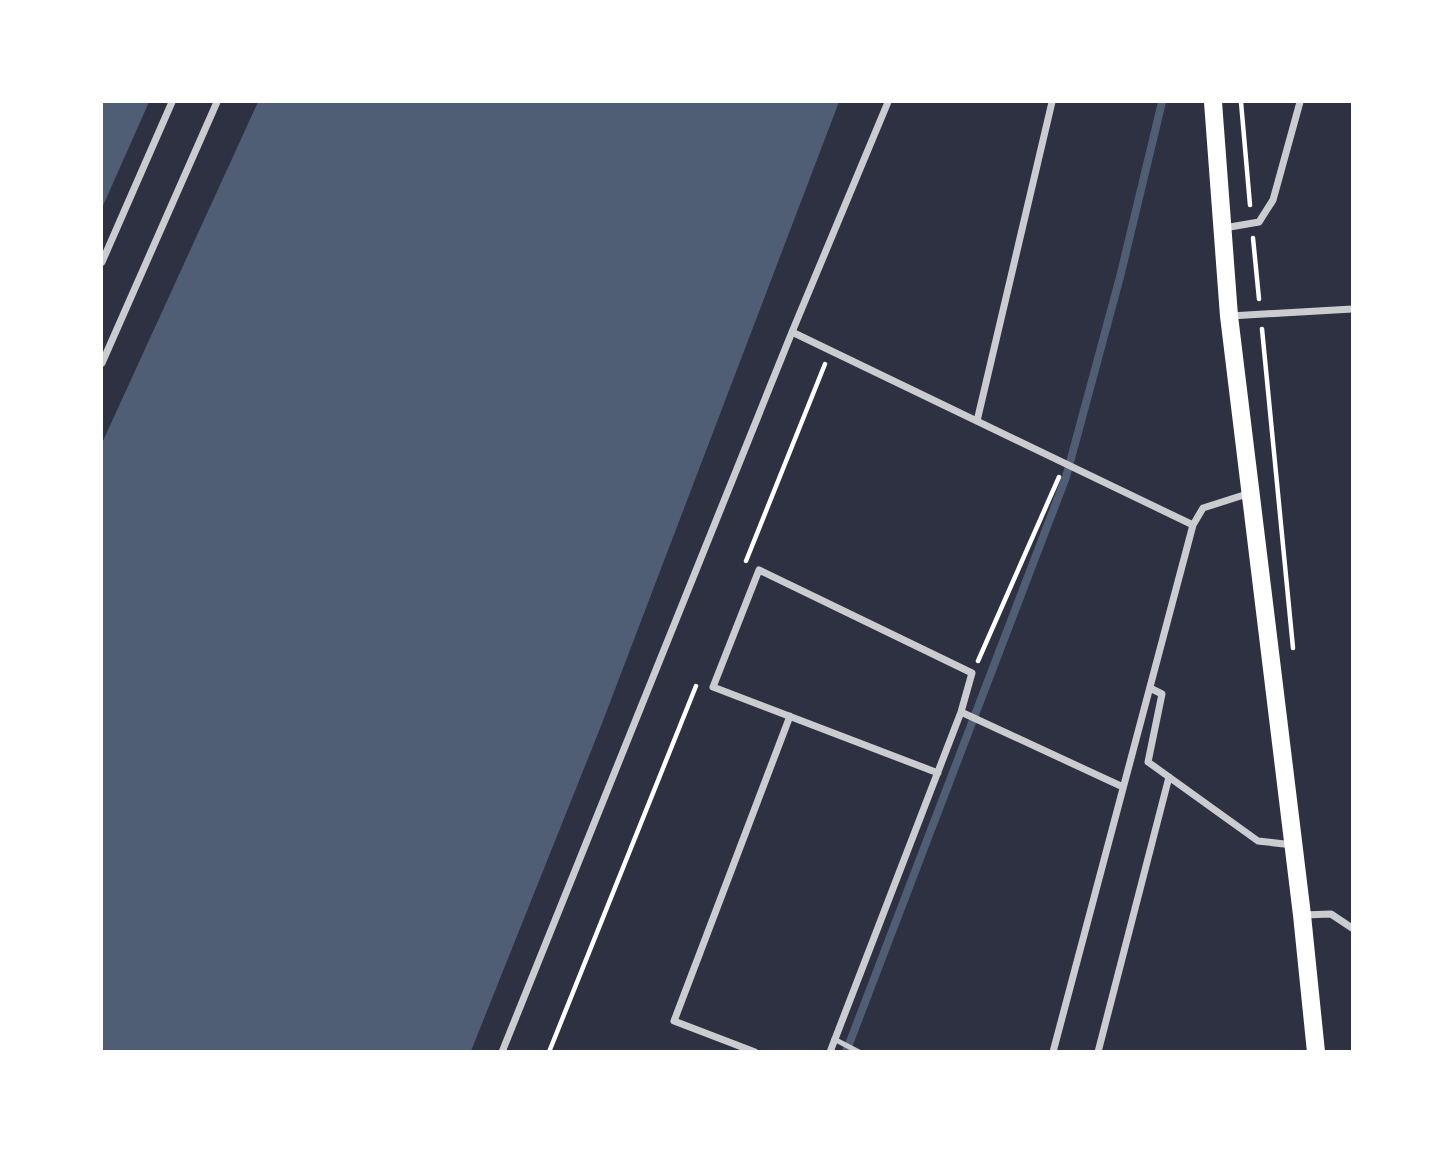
<svg xmlns="http://www.w3.org/2000/svg" width="1454" height="1153" viewBox="0 0 1454 1153" font-family="Mulish,sans-serif">
<rect width="100%" height="100%" fill="#2d3142"/>
<!-- water -->
<path fill="#4f5d75" d="M102 102H149L102 208Z
M258 102H839L601 726 471 1051H102V443Z"/>
<g fill="none" stroke-linecap="round" stroke-linejoin="round">
<!-- stream -->
<path stroke="#4f5d75" stroke-width="8" d="M846 1052 1066 477 1120 277 1162 102"/>
<!-- path -->
<path stroke="#fff" stroke-width="4.5" d="M1241 102 1250 205
M1253 238 1259 299
M1262 329 1293 648
M746 561 825 364
M978 661 1059 477
M549 1052 696 686"/>
<!-- service -->
<path stroke="#caccd0" stroke-width="5" d="M834 1039 859 1052"/>
<!-- minor -->
<path stroke="#caccd0" stroke-width="7" d="M1224 228 1259 222 1273 200 1300 102
M102 262 172 102
M1230 316 1352 309
M792 332 1193 525
M102 363 217 102
M977 421 1052 102
M1150 688 1162 694 1148 762 1258 841 1293 845
M961 712 1123 787
M1303 915 1331 914 1352 928
M502 1052 792 332 888 102
M755 1052 674 1021 790 716
M830 1052 961 712 972 673 759 570 713 687 938 773
M1053 1052 1193 525 1203 508 1250 493
M1098 1052 1169 777"/>
<!-- primary -->
<path stroke="#fff" stroke-width="18" d="M1213 102 1229 316 1302 915 1316 1052"/>
</g>
<!-- border -->
<rect width="1454" height="1153" fill="none" stroke="#ffffff" stroke-width="206"/>
</svg>
